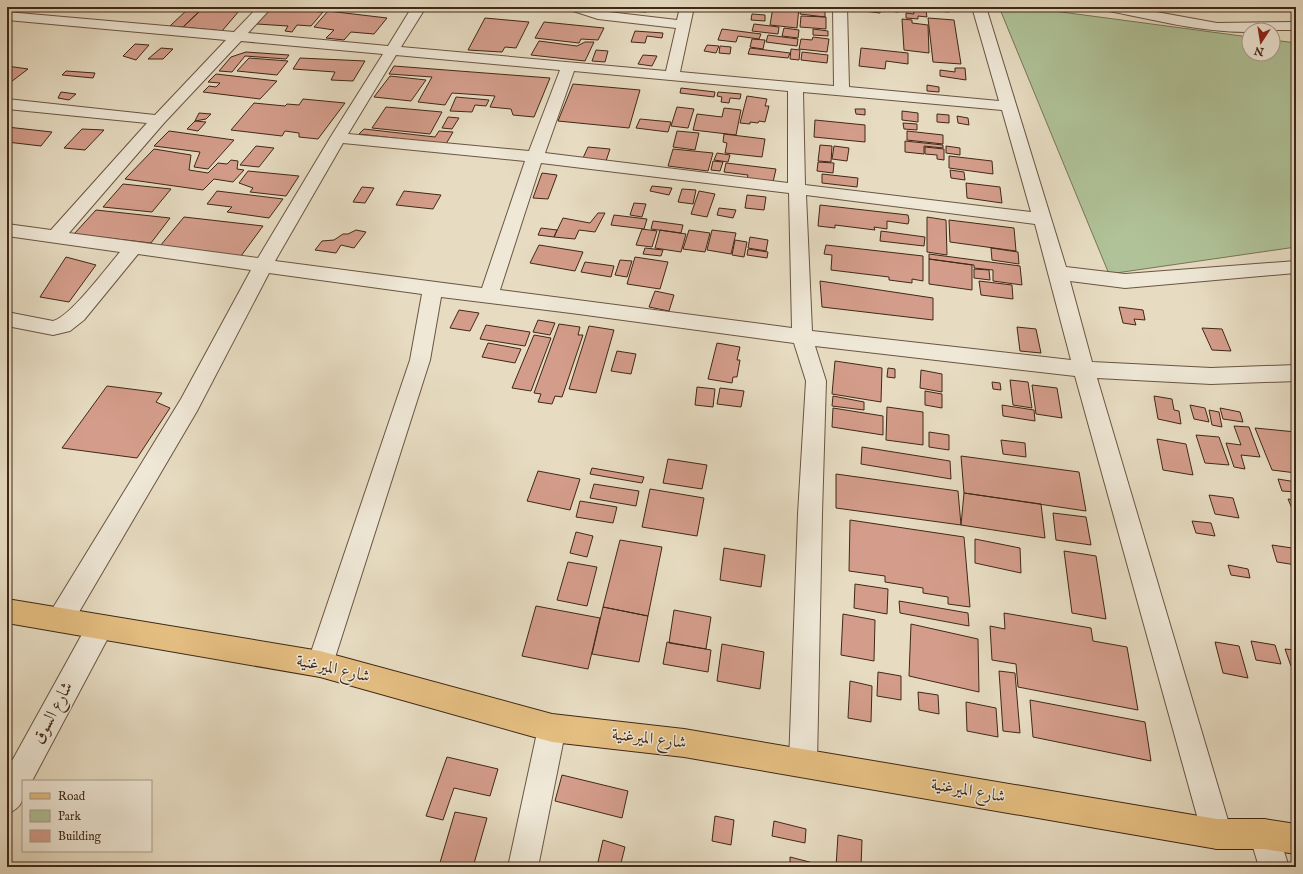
<svg xmlns="http://www.w3.org/2000/svg" width="1303" height="874" viewBox="0 0 1303 874" font-family="'IM FELL English',Amiri,serif">
<rect width="100%" height="100%" fill="#e7dcc2"/>
<filter id="stains"><feTurbulence type="fractalNoise" baseFrequency=".005" numOctaves="4"/><feColorMatrix values="0 0 0 0 .2 0 0 0 0 .09 0 0 0 0 .02 0 0 0 .5 -.17"/></filter>
<radialGradient id="worn" r=".72"><stop offset=".6" stop-color="#630" stop-opacity="0"/><stop offset="1" stop-color="#630" stop-opacity=".3"/></radialGradient>
<!-- green -->
<path fill="#b0c298" stroke="#787558" d="M999 7H1024L1249 37V54H1273V40L1296 43V247L1109 274Z"/>
<!-- building -->
<path fill="#d49d8b" stroke="#402817" d="M319 7H331L328 11 317 9Z
M600 7H647L646 12 600 9Z
M719 7H768L767 11Z
M773 7H799L797 28 770 25Z
M801 7H825V17L800 14Z
M855 7H898V12L880 10V13L864 11 865 9Z
M900 7H921V10L926 11 927 17 918 16V19L906 18V13L914 14 913 10 900 8Z
M923 7H948L949 12 923 10Z
M189 8 202 9 183 27 170 26Z
M270 8 323 12 311 26 297 25 292 32 285 31 288 26 257 24Z
M202 9 239 11 222 31 183 27Z
M328 11 387 18 374 34 351 32 344 40 326 38 334 30 314 27Z
M752 14 765 15V21L751 20Z
M801 16 826 17V29L800 27Z
M485 18 529 22 516 48 505 47 502 52 468 50Z
M928 18 954 20 961 64 933 62Z
M902 19 912 20V23L928 25 929 53 904 50Z
M544 22 604 28 598 40 581 39 579 43 535 38Z
M754 24 779 27 778 34 752 31Z
M784 28 799 30 798 38 782 36Z
M722 29 761 34 759 39 738 36 736 42 718 40Z
M813 29 828 31V36L813 35Z
M635 31 663 33 662 38 647 36 645 43 631 42Z
M768 35 798 39 797 46 766 42Z
M813 37 829 39 827 52 799 49 801 39 812 40Z
M752 39 765 40 763 49 750 47Z
M539 41 577 46 585 42H594L585 61 531 55Z
M135 44 149 45 136 60 123 56Z
M707 45 719 46 716 53 704 51Z
M720 46 731 47 730 54 719 53Z
M161 48 173 49 163 59H148Z
M750 48 790 53 788 58 748 54Z
M861 48 908 53V64L886 61 885 69 859 66Z
M791 49 800 50 799 60 790 59Z
M596 50 608 51 605 62 592 61Z
M246 52 289 55 286 59 245 56 232 72 219 71 231 57Z
M802 52 828 55 827 63 801 60Z
M643 55 657 56 652 66 638 64Z
M249 58 288 61 277 75 237 71Z
M300 58 365 61 353 81 331 80 335 72 293 69Z
M7 66 28 69 7 85Z
M394 66 550 78 534 117 513 115 511 109 490 107 495 96 452 93 445 105 418 102 432 77 389 74Z
M955 68H965L966 80 940 76V70L955 72Z
M66 71 95 73 93 78 62 75Z
M216 74 277 81 260 99 203 92 209 86 216 87 220 83 208 82Z
M390 76 426 80 411 101 374 97Z
M573 84 640 90 629 128 558 121Z
M927 85 939 87V92L927 91Z
M681 88 715 92 714 97 680 93Z
M61 92 76 94 69 100 58 98Z
M718 92 741 94 740 99 730 98 729 103 721 102 722 97 717 96Z
M747 96 767 99 765 106H769L765 122 759 121 758 123 750 122V124L740 123Z
M456 97 489 100 486 106 475 105 472 112 450 111Z
M303 99 345 103 318 139 299 137V133L285 131 282 136 231 130 254 103 285 106 287 104 299 105Z
M386 107 442 112 430 134 372 128Z
M677 107 694 109 688 128 671 126Z
M724 108 741 110 736 135 693 130 697 114 722 117Z
M855 109H865V115L856 114Z
M902 111 918 113V122L902 120Z
M199 113 211 114 206 119 195 121Z
M937 114 949 115V123L937 122Z
M957 116 968 118 969 125 958 123Z
M448 117 459 118 452 129 442 128Z
M640 119 671 122 668 132 636 128Z
M815 120 865 125V142L814 137Z
M195 121 206 122 198 131 187 129Z
M903 123 917 124V130L904 129Z
M7 127 52 132 41 146 7 142Z
M82 129 104 130 85 150 64 148Z
M364 129 435 137 439 131 453 132 446 144 359 134Z
M169 131 234 140 208 169 194 167 200 152 154 146Z
M677 131 699 133 695 150 673 147Z
M907 131 943 135V144L907 140Z
M724 134 765 139 762 157 725 153 727 143 723 142Z
M905 141 943 145V148L924 146V154L905 152Z
M820 145 832 146 831 162 818 161Z
M256 146 274 148 259 167 240 165Z
M834 146 849 148 847 161 832 159Z
M946 146 960 148V155L946 153Z
M588 147 610 149 606 161 583 158Z
M925 147 944 149V160L937 159V155L925 154Z
M154 149 191 155 189 170 208 173 218 163 227 164 231 160 238 161 237 169 244 170 233 182 214 179 203 190 125 179Z
M673 149 713 153 708 171 668 166Z
M717 153 730 155 728 162 714 160Z
M949 156 992 161 993 174 949 168Z
M713 161 723 162 720 171 711 170Z
M818 162 834 163 833 173 817 171Z
M726 163 776 169 773 182 747 179 748 175 724 172Z
M950 170 964 172 965 180 951 178Z
M248 171 299 176 286 196 250 192 253 188 239 183Z
M542 173 557 175 548 199 533 198Z
M822 174 858 178 857 187 822 183Z
M966 183 1000 187 1002 203 967 198Z
M123 184 171 189 152 212 103 207Z
M652 186 672 188 669 195 650 191Z
M362 187 374 188 365 203 353 202Z
M682 189 696 190 693 204 678 202Z
M217 191 283 199 269 218 227 212 232 207 207 204Z
M404 191 441 195 433 209 396 205Z
M699 191 715 194 707 217 691 214Z
M747 195 766 197 764 210 745 208Z
M634 203 646 204 642 217 630 215Z
M820 205 908 215 909 220 908 224 887 221V229L874 227 875 230 835 225V228L818 226Z
M719 208 736 210 733 218 717 215Z
M96 210 170 218 151 243 74 234Z
M598 213H605L595 232 579 230 575 239 554 237 563 218 590 223Z
M614 215 647 219 644 229 611 225Z
M184 217 263 226 241 256 160 246Z
M927 217 946 220 947 255 927 252Z
M949 220 1014 228 1016 251 950 242Z
M653 221 683 225 681 233 651 229Z
M541 228 557 230 554 237 538 235Z
M642 229 657 231 652 247 636 245Z
M356 230 366 232 354 248 341 245 336 253 315 250 322 241 334 240 343 234H348Z
M660 230 686 234 681 252 655 248Z
M689 230 710 233 705 252 683 249Z
M712 230 736 233 731 254 707 250Z
M881 231 925 237 924 246 880 241Z
M750 237 768 240 766 251 748 248Z
M735 240 747 242 744 257 732 255Z
M539 245 583 252 575 271 530 263Z
M826 245 923 256V281L912 279V283L889 280V277L831 270 832 255 824 254Z
M645 248 663 250 661 256 643 254Z
M991 248 1018 252 1019 264 992 260Z
M748 249 768 252 767 258 747 255Z
M929 254 1020 266 1022 285 993 281V270L974 268V265L929 259Z
M66 257 96 265 69 302 40 297Z
M635 257 668 262 660 289 627 284Z
M929 259 972 265V290L929 284Z
M620 260 632 261 627 277 615 275Z
M585 262 614 266 611 277 581 272Z
M974 269 989 270 990 280 974 278Z
M820 281 933 298V320L822 307Z
M979 281 1012 285 1013 299 981 295Z
M655 291 674 295 669 311 649 307Z
M1119 307 1143 310 1145 320 1134 319 1136 325 1123 323Z
M459 310 479 313 470 331 450 328Z
M538 320 555 323 550 335 533 332Z
M559 324 580 327 578 335H583L562 397 555 396 552 404 538 402 541 394 534 393Z
M486 325 530 332 525 346 480 339Z
M589 326 614 330 596 393 569 389Z
M1017 327 1036 329 1041 353 1020 351Z
M1202 328 1222 329 1231 351 1212 350Z
M534 335 551 338 531 391 512 388Z
M488 343 521 349 515 363 482 357Z
M717 343 740 347 737 360H740L737 377H733L732 383 708 379Z
M617 351 636 354 631 374 611 371Z
M835 361 882 368 881 402 832 394Z
M888 368 895 369V378L887 377Z
M921 370 942 374V392L920 388Z
M1010 380 1028 382 1032 408 1013 405Z
M992 382 1000 383 1001 390 993 389Z
M1032 385 1057 388 1062 418 1036 414Z
M107 386 162 393 156 402 170 408 137 458 62 448Z
M697 387 715 389 713 407 695 405Z
M720 388 744 391 741 407 717 404Z
M925 391 942 394V408L925 405Z
M833 396 864 402V410L832 406Z
M1154 396 1172 399 1174 410 1179 411 1181 424 1158 419Z
M1002 405 1034 410 1035 421 1003 416Z
M1190 405 1205 408 1209 422 1194 419Z
M887 407 923 412V445L886 440Z
M833 408 883 416V435L832 427Z
M1220 408 1240 412 1243 422 1223 419Z
M1209 410 1219 412 1222 427 1212 425Z
M1234 426 1249 427 1260 457 1241 455 1245 469 1234 467 1226 443 1241 445Z
M1255 428 1296 432V473L1272 470Z
M929 432 949 435V450L929 447Z
M1196 435 1219 437 1229 465 1205 463Z
M1157 439 1186 444 1193 475 1163 470Z
M1001 440 1025 443 1026 457 1003 454Z
M862 447 950 461 951 479 861 464Z
M961 456 1079 472 1086 511 964 493Z
M668 459 707 465 702 489 663 483Z
M592 468 644 477 642 483 590 474Z
M538 471 580 479 570 510 527 501Z
M836 474 958 491 961 525 836 508Z
M1278 479 1296 482V492L1282 491Z
M594 484 639 491 636 506 590 498Z
M650 489 704 498 697 536 642 527Z
M964 493 1041 504 1045 538 961 525Z
M1209 495 1233 498 1239 518 1215 514Z
M1288 499 1296 500V518Z
M580 501 617 507 613 523 576 517Z
M1053 513 1086 517 1091 545 1056 540Z
M850 520 964 537 970 607 948 604V597L923 593V588L885 582V576L849 571Z
M1192 521 1211 523 1215 536 1196 533Z
M576 532 593 536 587 557 570 553Z
M975 539 1020 548 1021 573 975 563Z
M620 540 662 547 648 616 603 607Z
M1272 545 1292 548 1296 565 1277 562Z
M724 548 765 555 761 587 720 580Z
M1064 551 1096 556 1106 619 1072 613Z
M568 562 597 567 587 606 557 600Z
M1228 565 1248 569 1250 578 1231 575Z
M855 584 888 589 887 614 854 608Z
M899 601 968 613 969 626 900 613Z
M536 606 600 618 588 669 522 656Z
M603 607 648 616 639 662 592 654Z
M674 610 711 617 706 649 669 643Z
M1004 613 1091 628 1093 641 1127 647 1138 710 1018 687 1016 664 992 660 990 626 1005 629Z
M843 614 875 620 874 661 841 655Z
M911 624 978 639 979 692 909 676Z
M1251 641 1275 645 1281 664 1256 660Z
M667 642 711 650 708 672 663 664Z
M1215 642 1239 646 1248 678 1223 673Z
M722 644 764 652 760 689 717 681Z
M1285 649 1296 650V667L1291 666Z
M999 671 1015 673 1020 733 1003 731Z
M878 672 901 676V700L877 696Z
M850 681 872 686 871 722 848 718Z
M918 692 938 695 939 714 919 710Z
M1030 700 1145 722 1151 761 1033 737Z
M966 702 996 708 998 737 967 731Z
M447 757 498 769 490 796 454 788 443 820 426 816Z
M562 775 628 791 622 818 555 801Z
M455 812 487 818 473 867H426L427 863 439 866Z
M715 816 734 820 731 845 712 841Z
M774 821 806 829 805 843 772 836Z
M838 835 862 840 861 867H836Z
M603 840 625 847 620 867H614L598 862Z
M790 857 825 866V867H790Z"/>
<g fill="none" stroke-linecap="round" stroke-linejoin="round">
<defs>
<path id="minor" d="M258 7H272L248 33 388 46 412 7H426L401 47 666 71 676 28 598 19 570 10 568 7H588L600 11 677 20 680 7H694L680 72 834 86 833 7H847L849 87 999 101 972 7H986L1066 267 1125 274 1296 261V273L1125 288 1070 281 1092 362 1211 368 1296 365V381L1211 384 1097 378 1232 834 1228 845 1217 849 1206 845 1202 834 1075 376 815 346 826 381 822 514 817 763 813 773 803 777 793 773 789 763 798 514 806 381 794 343 571 313 441 297 430 360 333 664 329 673 320 677 311 673 307 664 410 360 422 294 269 273 197 411 69 629 60 632 51 629 47 620 51 611 181 399 251 270 138 254 84 320 70 331 53 335 7 326V312L53 321C70 317 107 267 120 252L7 236V224L51 230 147 123 7 109V99L155 115 226 40 7 20V12L234 32ZM241 41 383 54 330 138 258 258 69 233 164 123ZM396 55 560 70 529 151 348 134ZM574 71 788 91V183L545 153ZM803 92 1002 110 1031 212 805 185ZM343 143 525 161 482 288 275 261ZM541 163 789 193 792 328 500 290ZM806 195 1035 224 1071 360 812 331Z
M1102 7H1129L1217 23 1296 22V30H1249V32H1247C1200 32 1155 20 1109 11L1104 10Z
M100 615 109 618 113 627 109 636 32 781H23C23 799 25 806 7 814V770L91 618Z
M552 714 562 718 566 728 538 867H508L538 728 542 718Z
M1264 819 1275 823 1289 867H1259L1249 834 1253 823Z"/>
<path id="major" d="M7 599 320 651 552 714 684 729 1217 819H1264L1296 824V854L1264 849H1217L684 757 552 742 320 677 7 623Z"/>
</defs>
<!-- minor casing -->
<use href="#minor" stroke="#6a5542" stroke-width="2"/>
<!-- major casing -->
<use href="#major" stroke="#402817" stroke-width="2"/>
<!-- minor -->
<use href="#minor" fill="#efe8d7" fill-rule="evenodd"/>
<!-- major -->
<use href="#major" fill="#e4be81" fill-rule="evenodd"/>
</g>
<g text-anchor="middle" dominant-baseline="central" stroke-width="3" stroke-linejoin="round" paint-order="stroke">
<!-- near-street labels -->
<g font-size="17" fill="#402817" stroke="#efe8d7">
<text transform="translate(333 669) rotate(13)">شارع الميرغنية</text>
<text transform="translate(53 713) rotate(-62)">شارع السوق</text>
<text transform="translate(649 739) rotate(7)">شارع الميرغنية</text>
<text transform="translate(968 791) rotate(10)">شارع الميرغنية</text>
</g>
</g>
<!-- margin -->
<rect width="1303" height="874" fill="none" stroke="#e7dcc2" stroke-width="24"/>
<rect x="8" y="8" width="1287" height="858" fill="none" stroke="#402817" stroke-width="2"/>
<rect x="12" y="12" width="1279" height="850" fill="none" stroke="#402817"/>
<!-- legend -->
<rect x="22" y="780" width="130" height="72" fill="#efe8d7" stroke="#a99b8a"/>
<rect x="30" y="793" width="20" height="6" fill="#e4be81" stroke="#a99b8a"/>
<text x="58" y="800" font-size="12" fill="#402817">Road</text>
<rect x="30" y="810" width="20" height="12" fill="#b0c298" stroke="#a99b8a"/>
<text x="58" y="820" font-size="12" fill="#402817">Park</text>
<rect x="30" y="830" width="20" height="12" fill="#d49d8b" stroke="#a99b8a"/>
<text x="58" y="840" font-size="12" fill="#402817">Building</text>
<!-- north arrow -->
<g transform="translate(1261 42) rotate(192)"><circle r="19" fill="#efe8d7" stroke="#a99b8a"/>
<path d="M0-3L7 15L0 10L-7 15Z" fill="#8f2418"/>
<text y="-6" font-size="11" font-weight="bold" text-anchor="middle" fill="#402817">N</text>
</g>
<rect width="100%" height="100%" filter="url(#stains)"/>
<rect width="100%" height="100%" fill="url(#worn)"/>
</svg>
